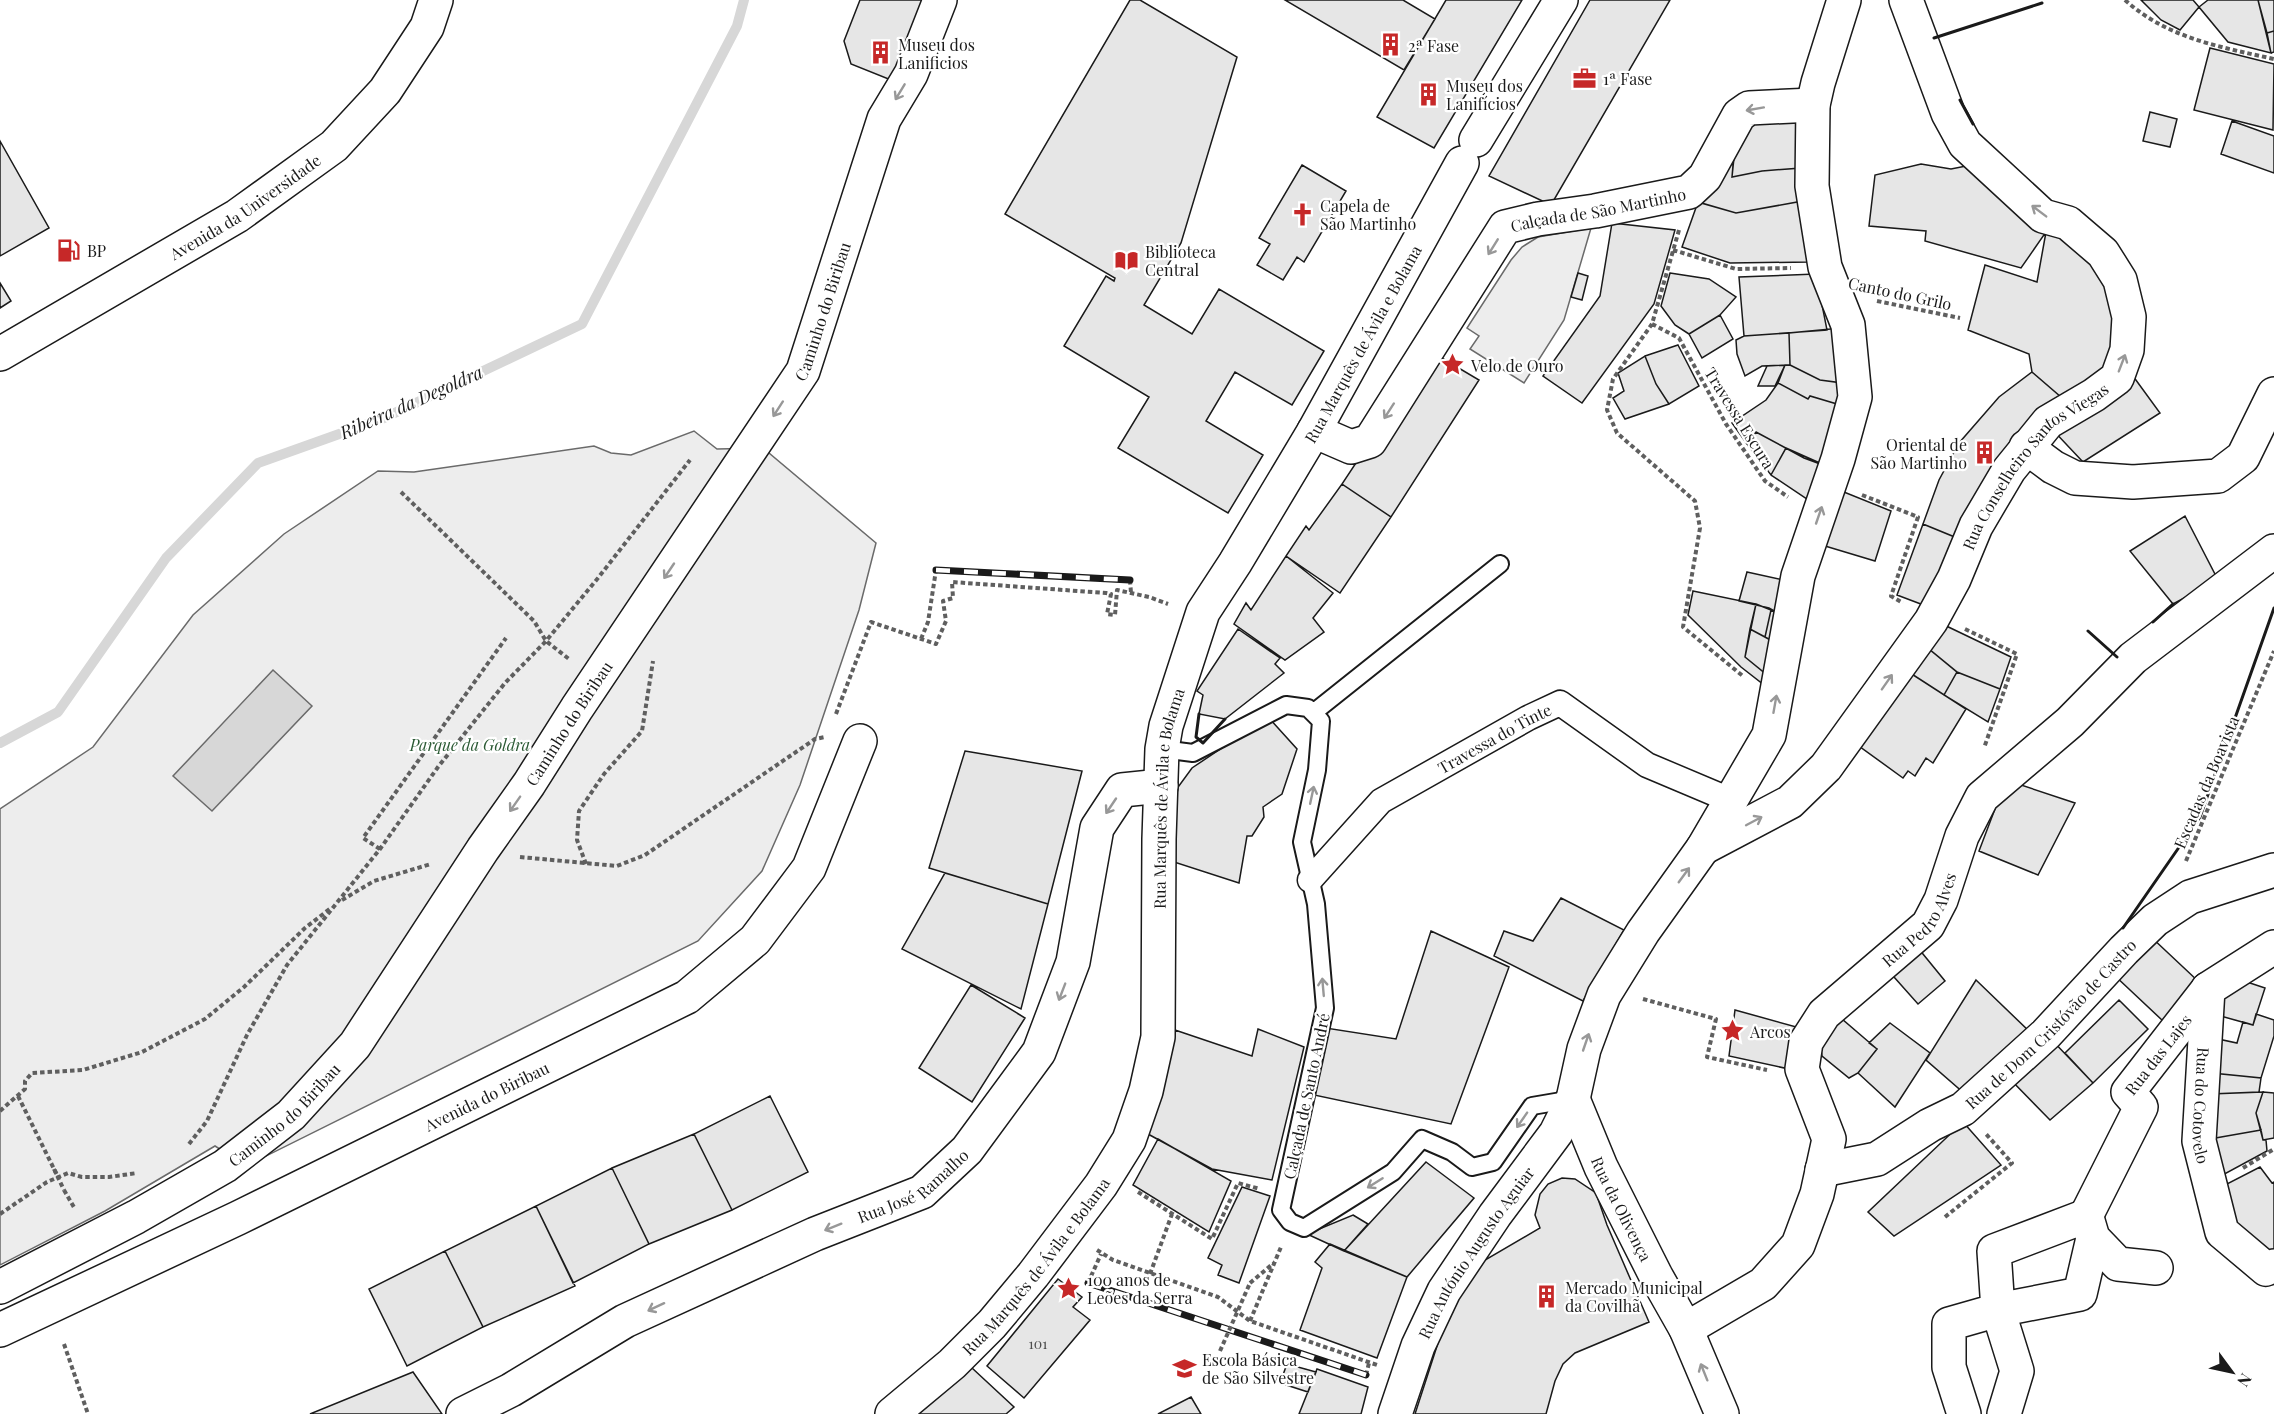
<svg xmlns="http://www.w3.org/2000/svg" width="2274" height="1414" viewBox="0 0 2274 1414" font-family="'Playfair Display',serif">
<rect width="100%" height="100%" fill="#fff"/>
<!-- built -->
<path fill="#ededed" stroke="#6a6a6a" stroke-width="1.5" d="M1591 228 1564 320 1524 383 1470 349 1479 336 1467 328 1511 260 1522 247 1538 237Z
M694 431 717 449 763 448 876 543 859 610 800 785 762 871 698 941 246 1166 215 1146 105 1211 0 1265V809L93 747 193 615 284 534 378 471 414 472 594 446 611 453 631 455Z"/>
<!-- water -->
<path fill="#d7d7d7" stroke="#6a6a6a" stroke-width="1.5" d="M273 670 312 706 212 811 173 776Z"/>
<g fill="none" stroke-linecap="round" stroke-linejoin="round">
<!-- stream -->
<path stroke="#d7d7d7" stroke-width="10" d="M0 743 58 712 166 558 258 463 384 418 582 324 737 26 744 0"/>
</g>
<!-- building -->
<path fill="#e6e6e6" stroke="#1a1a1a" stroke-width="1.5" d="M860 0H934L901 84 851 64 844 41Z
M1130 0H1140L1237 57 1181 243 1144 305 1192 334 1219 289 1324 351 1292 405 1235 372 1206 421 1263 455 1228 513 1118 448 1149 397 1064 346 1106 276 1114 281 1115 278 1005 214Z
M1285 0H1403L1435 19 1404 70Z
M1446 0H1522L1434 148 1377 117Z
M1590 0H1670L1551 205 1489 176Z
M2141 0H2193L2199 7 2180 30 2161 20Z
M2208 0H2258L2271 53 2228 42 2199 7Z
M2258 0H2274V31L2267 33Z
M2274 31V52L2271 53 2267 33Z
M2210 48 2274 64 2273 130 2194 110Z
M2150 112 2177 119 2170 147 2143 141Z
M1748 116 1802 117 1801 168 1762 171 1732 177 1737 129Z
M2232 121 2274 136V173L2221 154Z
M0 141 49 228 0 256Z
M1723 159 1733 165 1732 177 1762 171 1801 168 1803 201 1736 213 1701 203Z
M1921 164 1951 169 1966 166 2046 232 2021 268 1925 241 1926 231 1869 226 1875 175Z
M1302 165 1346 191 1304 262 1297 257 1283 280 1257 265 1270 244 1259 238Z
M1803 201 1809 262 1730 263 1682 247 1698 202 1736 213Z
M1612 223 1675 230 1654 304 1582 403 1543 376 1600 296Z
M2046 232 2077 238 2111 287 2115 314 2109 370 2068 403 2032 372 2029 354 1968 330 1985 265 2037 282Z
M1578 273 1588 276 1582 300 1571 297Z
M1670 273 1709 279 1736 297 1720 315 1689 334 1675 325 1661 306Z
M1816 274 1827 330 1744 336 1739 277Z
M0 283 11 301 0 308Z
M1720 315 1733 339 1702 358 1689 334Z
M1841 328 1850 384 1820 380 1790 365 1789 333Z
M1789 333 1790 365 1762 366 1745 376 1737 354 1736 340 1744 336Z
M1678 345 1699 386 1669 404 1656 384 1645 356Z
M1430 351 1479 380 1391 517 1342 484Z
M1645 356 1656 384 1669 404 1625 419 1613 398 1624 391 1618 373Z
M1785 365H1790L1820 380 1850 384 1847 407 1810 396 1808 399 1778 383Z
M1785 365 1775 386H1758L1767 366Z
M2032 372 2068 403 1962 540 1923 524 1939 480 1959 443 1999 397Z
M2133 376 2160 413 2083 462 2050 427Z
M1778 383 1808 399 1810 396 1847 407 1831 468 1804 458 1756 432 1747 444 1732 423 1766 400Z
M1756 432 1786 448 1771 475 1747 444Z
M1786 448 1831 468 1816 505 1771 475Z
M1342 484 1391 517 1340 593 1286 556 1306 526 1309 530Z
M1834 488 1891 511 1875 561 1815 543Z
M2185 516 2218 580 2173 604 2130 551Z
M1923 524 1962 540 1934 609 1897 595Z
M1286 556 1333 593 1313 618 1324 632 1285 660 1234 624 1246 603 1251 610Z
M1747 572 1792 582 1789 619 1769 608 1739 601Z
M1693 591 1756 604 1745 657 1772 679 1768 688 1741 667 1688 615Z
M1756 604 1771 610 1765 637 1750 629Z
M1771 610 1789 619 1776 643 1765 637Z
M1938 622 2011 657 2000 689 1957 672 1923 644Z
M1238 629 1280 658 1275 664 1284 673 1225 719 1199 714 1203 695 1197 691Z
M1750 629 1776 643 1767 675 1745 657Z
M1923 644 1957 672 1944 695 1904 669Z
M1904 669 1966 709 1933 763 1926 758 1915 776 1908 771 1903 778 1852 741Z
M1957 672 2000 689 1988 722 1944 695Z
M1268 717 1297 749 1282 794 1263 807 1264 817 1252 836H1247L1239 883 1174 862 1173 794 1192 768Z
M965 751 1082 771 1048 904 929 868Z
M2006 780 2075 803 2038 875 1979 851Z
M945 873 1048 904 1021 1009 902 949Z
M1561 898 1624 930 1583 1001 1494 956 1504 931 1533 941Z
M1431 931 1509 967 1451 1124 1314 1095 1326 1028 1396 1039Z
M2150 936 2199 982 2163 1021 2113 974Z
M1914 943 1945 981 1918 1004 1886 968Z
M2232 977 2265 988 2253 1025 2217 1015Z
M1976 980 2032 1034 1965 1094 1926 1060Z
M971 985 1025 1018 972 1102 919 1068Z
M2119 1000 2148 1029 2093 1083 2065 1053Z
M1735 1010 1800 1028 1789 1069 1729 1056Z
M1835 1013 1877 1049 1858 1073 1849 1078 1822 1056 1818 1031Z
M2256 1014 2274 1020V1036L2261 1078 2212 1073 2218 1039 2237 1043 2243 1022 2253 1025Z
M1890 1023 1930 1053 1895 1107 1858 1073 1877 1049 1869 1043Z
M1258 1029 1304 1047 1272 1180 1212 1169 1148 1134 1175 1030 1252 1056Z
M2049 1037 2093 1083 2050 1120 2008 1077Z
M2212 1073 2261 1078 2259 1092 2210 1094Z
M2263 1092 2274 1093V1138L2263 1140 2256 1113Z
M2263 1092 2256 1113 2261 1130 2204 1140 2210 1094Z
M770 1096 808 1172 732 1210 694 1134Z
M1963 1122 2001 1165 1894 1236 1868 1212Z
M2261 1130 2263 1140H2266L2267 1151 2219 1177 2204 1140Z
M694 1134 732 1210 649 1244 612 1168Z
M1158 1139 1231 1181 1209 1232 1133 1185Z
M1426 1162 1474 1198 1407 1277 1344 1251Z
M2260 1167 2272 1183 2274 1182V1257L2232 1221 2219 1188Z
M612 1168 649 1244 573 1283 536 1206Z
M1562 1178 1575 1179 1596 1193 1607 1225 1649 1322 1575 1353 1563 1364 1555 1381 1546 1414H1415L1449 1309 1464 1282 1485 1260 1540 1228 1535 1215 1540 1194 1548 1184Z
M1242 1187 1270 1196 1239 1283 1218 1275 1222 1265 1208 1258Z
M536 1206 575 1286 483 1327 445 1251Z
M1353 1215 1368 1224 1344 1251 1307 1234Z
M1330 1244 1407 1277 1377 1358 1300 1330 1322 1268 1315 1262Z
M445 1251 483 1327 407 1366 369 1289Z
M1058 1279 1082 1297 1073 1307 1090 1320 1024 1398 987 1366Z
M1287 1364 1316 1372 1308 1392 1280 1383Z
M972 1368 1014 1407 1006 1414H918Z
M1317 1369 1368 1387 1361 1414H1299Z
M413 1372 442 1414H310Z
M1191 1397 1201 1414H1158Z"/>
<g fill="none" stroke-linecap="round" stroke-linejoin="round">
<defs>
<path id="service" d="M1313 713 1500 564
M1162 749 1193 753 1286 705 1308 708 1321 721 1317 770 1302 842 1316 904 1325 1008 1281 1210 1290 1222 1304 1228 1393 1172 1422 1139 1452 1152 1472 1167 1493 1162 1532 1106 1573 1099"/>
<g id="pedestrian">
<path id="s1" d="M1310 880 1381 801 1528 718 1560 703 1647 765 1730 800"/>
</g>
<g id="minor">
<path id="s2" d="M1314 431 1351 447 1370 441 1505 227 1538 219 1595 211 1689 192 1705 177 1739 115 1749 108 1813 105"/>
<path d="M2026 447 2053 467 2075 478 2133 482 2218 476 2243 457 2274 394"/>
<path id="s3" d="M1703 848 1790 802 1826 767 1931 621 1954 579 1976 526 2009 470 2048 422 2094 395 2117 378 2127 350 2129 317 2120 280 2103 253 2068 223 2043 216 1965 144 1948 113 1906 0"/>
<path id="s4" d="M2274 947 2208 989 2199 1141 2222 1232 2266 1269 2274 1266"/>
<path id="s5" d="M1573 1099 1601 1167 1656 1276 1686 1329 1722 1414"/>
<path id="s6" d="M1822 1170 1877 1159 1930 1125 1963 1109 2046 1034 2124 950 2155 920 2190 897 2274 870"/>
<path id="s7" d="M2086 1216 2141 1107 2128 1092 2208 989"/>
<path d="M2088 1221 2093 1238 2118 1264 2156 1268"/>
<path id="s8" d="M0 1287 136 1217 225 1166 291 1115 355 1045 483 849 529 784 577 708 803 371 884 119 911 74 940 0"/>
<path id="s9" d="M1686 1329 1763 1284 1798 1245 1817 1194 1829 1139 1802 1069 1806 1042 1824 1014 1928 925 1941 900 1962 836 1982 797 2070 722 2133 658 2274 551"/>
<path id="s10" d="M0 1330 238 1218 687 997 755 940 809 868 860 741"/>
<path id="s11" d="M463 1414 511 1390 625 1321 815 1234 922 1192 967 1150 1039 1052 1073 962 1097 828 1122 790 1161 786"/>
<path id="s12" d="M1395 1414 1418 1346 1444 1291 1495 1215 1556 1133 1573 1099 1584 1049 1604 995 1643 932 1703 848 1769 735 1798 576 1838 459 1855 397 1848 325 1825 267 1812 186 1813 105 1818 83 1844 0"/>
<path d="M1964 1414 1949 1367V1324L1998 1310 1994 1251 2086 1216"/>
<path d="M2004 1414 2017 1371 1998 1310 2080 1294 2093 1238"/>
</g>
<g id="secondary">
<path d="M1476 140 1561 0"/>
<path id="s13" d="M0 354 237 216 334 146 385 91 427 27 436 0"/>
<path id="s14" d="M892 1414 952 1364 992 1324 1033 1275 1101 1185 1129 1140 1146 1091 1158 1037 1159 839 1162 749 1166 726 1203 612 1235 563 1314 431 1462 163"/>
</g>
</defs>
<!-- service casing -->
<use href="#service" stroke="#1a1a1a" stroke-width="20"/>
<!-- pedestrian casing -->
<use href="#pedestrian" stroke="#1a1a1a" stroke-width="27"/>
<!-- minor casing -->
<use href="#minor" stroke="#1a1a1a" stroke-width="36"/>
<!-- secondary casing -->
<use href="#secondary" stroke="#1a1a1a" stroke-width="36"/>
<!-- path -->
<path stroke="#5f5f5f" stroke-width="4" stroke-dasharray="4.5 3" stroke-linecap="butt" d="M2125 0C2167 38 2220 47 2274 59
M1679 230 1652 324 1613 379 1607 410 1617 433 1695 501 1700 528 1683 627 1744 677
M1673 250 1736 269 1791 268
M1877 301 1960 318
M1652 324 1679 338 1726 424 1765 481 1788 497
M401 492 534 621 546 641 569 659
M1862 495 1918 517 1891 596 1903 603
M1130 580 1131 593
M1965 629 2017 654 1984 748
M921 639 928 622 936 570
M836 714 871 622 936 644 946 621 943 601 953 598 952 582 1106 593 1111 594 1107 614 1115 615 1117 590 1149 597 1168 604
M380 849 363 838 506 638
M520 857 617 866 645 855 815 739 825 737
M2186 861 2274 651
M586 864 577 840 579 811 604 774 642 731 653 661
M342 900 374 881 431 864
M1643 999 1716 1019 1707 1057 1767 1070
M18 1096 58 1177
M0 1111 25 1089V1081L32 1073 83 1070 142 1052 205 1019 244 987 305 928 331 908
M189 1144 207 1121 247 1035 287 965 380 849 438 767 505 683 546 641 598 578 690 460
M2243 1168 2274 1149
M64 1190 75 1209
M1138 1192 1212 1239 1238 1183 1260 1189
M0 1214 47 1182 68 1173 82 1177H109L137 1173
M1945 1217 2012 1163 1986 1134
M1097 1250 1113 1260 1218 1297 1250 1321 1377 1365
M1150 1274 1172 1214
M1088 1283 1101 1254
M1250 1283 1275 1262
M1250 1321 1281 1247
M64 1344 88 1414
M1366 1375 1369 1363"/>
<!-- service -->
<use href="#service" stroke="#fff" stroke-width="16"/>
<!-- pedestrian -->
<use href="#pedestrian" stroke="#fff" stroke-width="24"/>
<!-- minor -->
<use href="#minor" stroke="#fff" stroke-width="33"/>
<!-- secondary -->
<use href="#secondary" stroke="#fff" stroke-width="33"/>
<defs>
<path id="rail" d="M936 570 1130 580
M1088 1283 1366 1375"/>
</defs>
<!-- rail casing -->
<use href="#rail" stroke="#1a1a1a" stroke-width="7"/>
<!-- rail -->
<use href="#rail" stroke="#fff" stroke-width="4.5" stroke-dasharray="14" stroke-linecap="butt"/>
<!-- path-bridge -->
<path stroke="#5f5f5f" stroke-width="4" stroke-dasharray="4.5 3" stroke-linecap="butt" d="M54 1169 64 1190
M1220 1351 1250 1283"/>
<!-- wall -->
<path stroke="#1a1a1a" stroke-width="3" d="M1934 38 2042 3
M1960 100 1973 124
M2153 622 2173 604
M2088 631 2117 657
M1199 714 1196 737 1203 743 1225 719
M2123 928 2200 817 2274 608"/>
</g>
<!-- one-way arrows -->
<defs><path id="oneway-shaft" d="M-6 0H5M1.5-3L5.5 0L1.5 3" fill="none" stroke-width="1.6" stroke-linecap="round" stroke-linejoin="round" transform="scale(1.5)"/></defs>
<g stroke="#989898">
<use href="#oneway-shaft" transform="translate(900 92) rotate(121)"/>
<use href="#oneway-shaft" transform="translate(1755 109) rotate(170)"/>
<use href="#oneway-shaft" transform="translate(2039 211) rotate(-143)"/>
<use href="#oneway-shaft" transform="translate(1493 247) rotate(122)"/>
<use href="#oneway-shaft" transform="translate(2122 363) rotate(-69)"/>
<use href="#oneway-shaft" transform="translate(778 409) rotate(123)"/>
<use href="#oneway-shaft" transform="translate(1389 411) rotate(123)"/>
<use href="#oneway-shaft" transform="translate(1819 515) rotate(-71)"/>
<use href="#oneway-shaft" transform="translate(669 571) rotate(124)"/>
<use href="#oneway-shaft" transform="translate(1887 682) rotate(-55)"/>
<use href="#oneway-shaft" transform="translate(1775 704) rotate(-80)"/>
<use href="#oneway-shaft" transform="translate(1312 795) rotate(-78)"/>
<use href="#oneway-shaft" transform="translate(515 804) rotate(125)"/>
<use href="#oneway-shaft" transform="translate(1111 806) rotate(124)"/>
<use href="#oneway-shaft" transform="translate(1754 821) rotate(-28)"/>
<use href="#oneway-shaft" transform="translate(1684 875) rotate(-54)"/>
<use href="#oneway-shaft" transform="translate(1323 987) rotate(-95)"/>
<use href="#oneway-shaft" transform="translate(1062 992) rotate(111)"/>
<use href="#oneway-shaft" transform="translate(1586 1042) rotate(-71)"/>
<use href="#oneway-shaft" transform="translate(1522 1120) rotate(125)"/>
<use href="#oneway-shaft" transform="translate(1375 1183) rotate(148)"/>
<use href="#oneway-shaft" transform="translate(833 1227) rotate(158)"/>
<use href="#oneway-shaft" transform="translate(656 1307) rotate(155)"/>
<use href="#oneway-shaft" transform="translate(1704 1372) rotate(-112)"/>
</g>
<!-- icons -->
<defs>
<symbol id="building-bare" viewBox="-9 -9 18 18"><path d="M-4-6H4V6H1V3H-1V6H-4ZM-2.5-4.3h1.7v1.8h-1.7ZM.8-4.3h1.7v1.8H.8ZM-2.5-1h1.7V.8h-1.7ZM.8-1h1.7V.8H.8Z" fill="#c62828" stroke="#fff" stroke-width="2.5" paint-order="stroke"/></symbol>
<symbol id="office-bare" viewBox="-9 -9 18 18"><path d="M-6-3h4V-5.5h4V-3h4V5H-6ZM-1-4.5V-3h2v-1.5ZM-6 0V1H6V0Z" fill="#c62828" stroke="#fff" stroke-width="2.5" paint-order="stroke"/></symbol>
<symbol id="church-bare" viewBox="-9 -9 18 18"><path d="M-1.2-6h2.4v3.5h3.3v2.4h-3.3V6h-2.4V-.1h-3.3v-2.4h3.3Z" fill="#c62828" stroke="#fff" stroke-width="2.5" paint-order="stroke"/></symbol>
<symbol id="fuel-bare" viewBox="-9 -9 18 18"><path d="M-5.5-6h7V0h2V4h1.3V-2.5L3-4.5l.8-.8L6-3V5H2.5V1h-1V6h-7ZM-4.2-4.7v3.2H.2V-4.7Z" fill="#c62828" stroke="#fff" stroke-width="2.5" paint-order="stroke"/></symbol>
<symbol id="library-bare" viewBox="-9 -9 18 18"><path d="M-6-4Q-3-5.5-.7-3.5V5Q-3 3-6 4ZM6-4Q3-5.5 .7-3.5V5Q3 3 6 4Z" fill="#c62828" stroke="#fff" stroke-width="2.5" paint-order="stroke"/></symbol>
<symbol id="sight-bare" viewBox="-9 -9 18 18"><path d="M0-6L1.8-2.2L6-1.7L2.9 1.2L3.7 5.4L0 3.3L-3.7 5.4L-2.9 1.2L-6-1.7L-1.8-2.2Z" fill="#c62828" stroke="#fff" stroke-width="2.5" paint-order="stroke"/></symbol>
<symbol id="school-bare" viewBox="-9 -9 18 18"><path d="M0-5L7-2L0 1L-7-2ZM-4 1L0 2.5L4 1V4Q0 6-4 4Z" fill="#c62828" stroke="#fff" stroke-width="2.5" paint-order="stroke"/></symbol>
</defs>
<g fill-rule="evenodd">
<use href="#building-bare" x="1374" y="28" width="33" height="33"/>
<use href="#building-bare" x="864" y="36" width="33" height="33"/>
<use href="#office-bare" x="1568" y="62" width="33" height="33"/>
<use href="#building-bare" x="1412" y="78" width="33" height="33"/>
<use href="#church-bare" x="1286" y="198" width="33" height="33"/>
<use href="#fuel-bare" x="52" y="234" width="33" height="33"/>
<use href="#library-bare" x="1110" y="244" width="33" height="33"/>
<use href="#sight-bare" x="1436" y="348" width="33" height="33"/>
<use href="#building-bare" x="1968" y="436" width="33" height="33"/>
<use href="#sight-bare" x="1716" y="1014" width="33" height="33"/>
<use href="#sight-bare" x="1052" y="1272" width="33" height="33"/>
<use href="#building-bare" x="1530" y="1280" width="33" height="33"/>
<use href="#school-bare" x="1168" y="1352" width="33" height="33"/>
</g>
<g text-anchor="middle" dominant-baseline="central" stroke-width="4.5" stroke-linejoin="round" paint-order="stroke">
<!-- number labels -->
<g font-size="14" fill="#4d4d4d">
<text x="1038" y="1343">101</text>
</g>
<!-- poi labels -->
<g font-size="16" fill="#1a1a1a" stroke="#fff" text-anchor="start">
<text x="898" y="44">Museu dos<tspan x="898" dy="18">Lanificios</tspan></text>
<text x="1408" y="45">2ª Fase</text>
<text x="1603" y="78">1ª Fase</text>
<text x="1446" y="85">Museu dos<tspan x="1446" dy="18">Lanifícios</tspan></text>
<text x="1320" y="205">Capela de<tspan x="1320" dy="18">São Martinho</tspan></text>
<text x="87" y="250">BP</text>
<text x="1145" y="251">Biblioteca<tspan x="1145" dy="18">Central</tspan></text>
<text x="1471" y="365">Velo de Ouro</text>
<text x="1967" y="444" text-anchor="end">Oriental de<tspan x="1967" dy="18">São Martinho</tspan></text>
<text x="1750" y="1031">Arcos</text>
<text x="1087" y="1279">100 anos de<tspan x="1087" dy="18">Leões da Serra</tspan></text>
<text x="1565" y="1287">Mercado Municipal<tspan x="1565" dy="18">da Covilhã</tspan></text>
<text x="1202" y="1359">Escola Básica<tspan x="1202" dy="18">de São Silvestre</tspan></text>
</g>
<!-- street labels -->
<g font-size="16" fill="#1a1a1a" stroke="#fff">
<text stroke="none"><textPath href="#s13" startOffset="286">Avenida da Universidade</textPath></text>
<text stroke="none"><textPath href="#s2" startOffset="408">Calçada de São Martinho</textPath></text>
<text transform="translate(1900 293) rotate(12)">Canto do Grilo</text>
<text stroke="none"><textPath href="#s8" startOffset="1306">Caminho do Biribau</textPath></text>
<text stroke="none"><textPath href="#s14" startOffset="1215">Rua Marquês de Ávila e Bolama</textPath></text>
<text transform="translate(1740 418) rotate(58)">Travessa Escura</text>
<text stroke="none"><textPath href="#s3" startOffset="519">Rua Conselheiro Santos Viegas</textPath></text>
<text stroke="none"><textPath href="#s8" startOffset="820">Caminho do Biribau</textPath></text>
<text stroke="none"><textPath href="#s1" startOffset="236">Travessa do Tinte</textPath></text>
<text transform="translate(2206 782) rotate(-67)">Escadas da Boavista</text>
<text stroke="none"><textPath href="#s14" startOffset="711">Rua Marquês de Ávila e Bolama</textPath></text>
<text stroke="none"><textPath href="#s9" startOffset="524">Rua Pedro Alves</textPath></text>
<text stroke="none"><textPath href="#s6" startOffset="278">Rua de Dom Cristóvão de Castro</textPath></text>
<text stroke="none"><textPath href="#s7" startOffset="190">Rua das Lajes</textPath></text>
<text stroke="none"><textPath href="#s10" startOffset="540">Avenida do Biribau</textPath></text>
<text transform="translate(1306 1096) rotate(-78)">Calçada de Santo André</text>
<text stroke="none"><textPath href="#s4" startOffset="195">Rua do Cotovelo</textPath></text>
<text stroke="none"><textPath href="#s8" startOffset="334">Caminho do Biribau</textPath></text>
<text stroke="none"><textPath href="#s11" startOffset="506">Rua José Ramalho</textPath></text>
<text stroke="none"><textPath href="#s5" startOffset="120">Rua da Olivença</textPath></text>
<text stroke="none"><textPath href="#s12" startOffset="182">Rua António Augusto Aguiar</textPath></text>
<text stroke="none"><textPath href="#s14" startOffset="207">Rua Marquês de Ávila e Bolama</textPath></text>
</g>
<!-- park labels -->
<g font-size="16" font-style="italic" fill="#2b5a34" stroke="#fff">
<text x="470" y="744">Parque da Goldra</text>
</g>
<!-- water labels -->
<g font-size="18" font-style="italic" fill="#1a1a1a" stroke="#fff">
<text transform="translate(411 402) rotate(-24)">Ribeira da Degoldra</text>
</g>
</g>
<!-- north arrow -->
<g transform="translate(2232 1372) rotate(123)" stroke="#ffffff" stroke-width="4.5" paint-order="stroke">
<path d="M0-4.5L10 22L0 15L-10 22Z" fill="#1a1a1a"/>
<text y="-9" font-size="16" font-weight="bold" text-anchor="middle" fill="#1a1a1a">N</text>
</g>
</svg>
